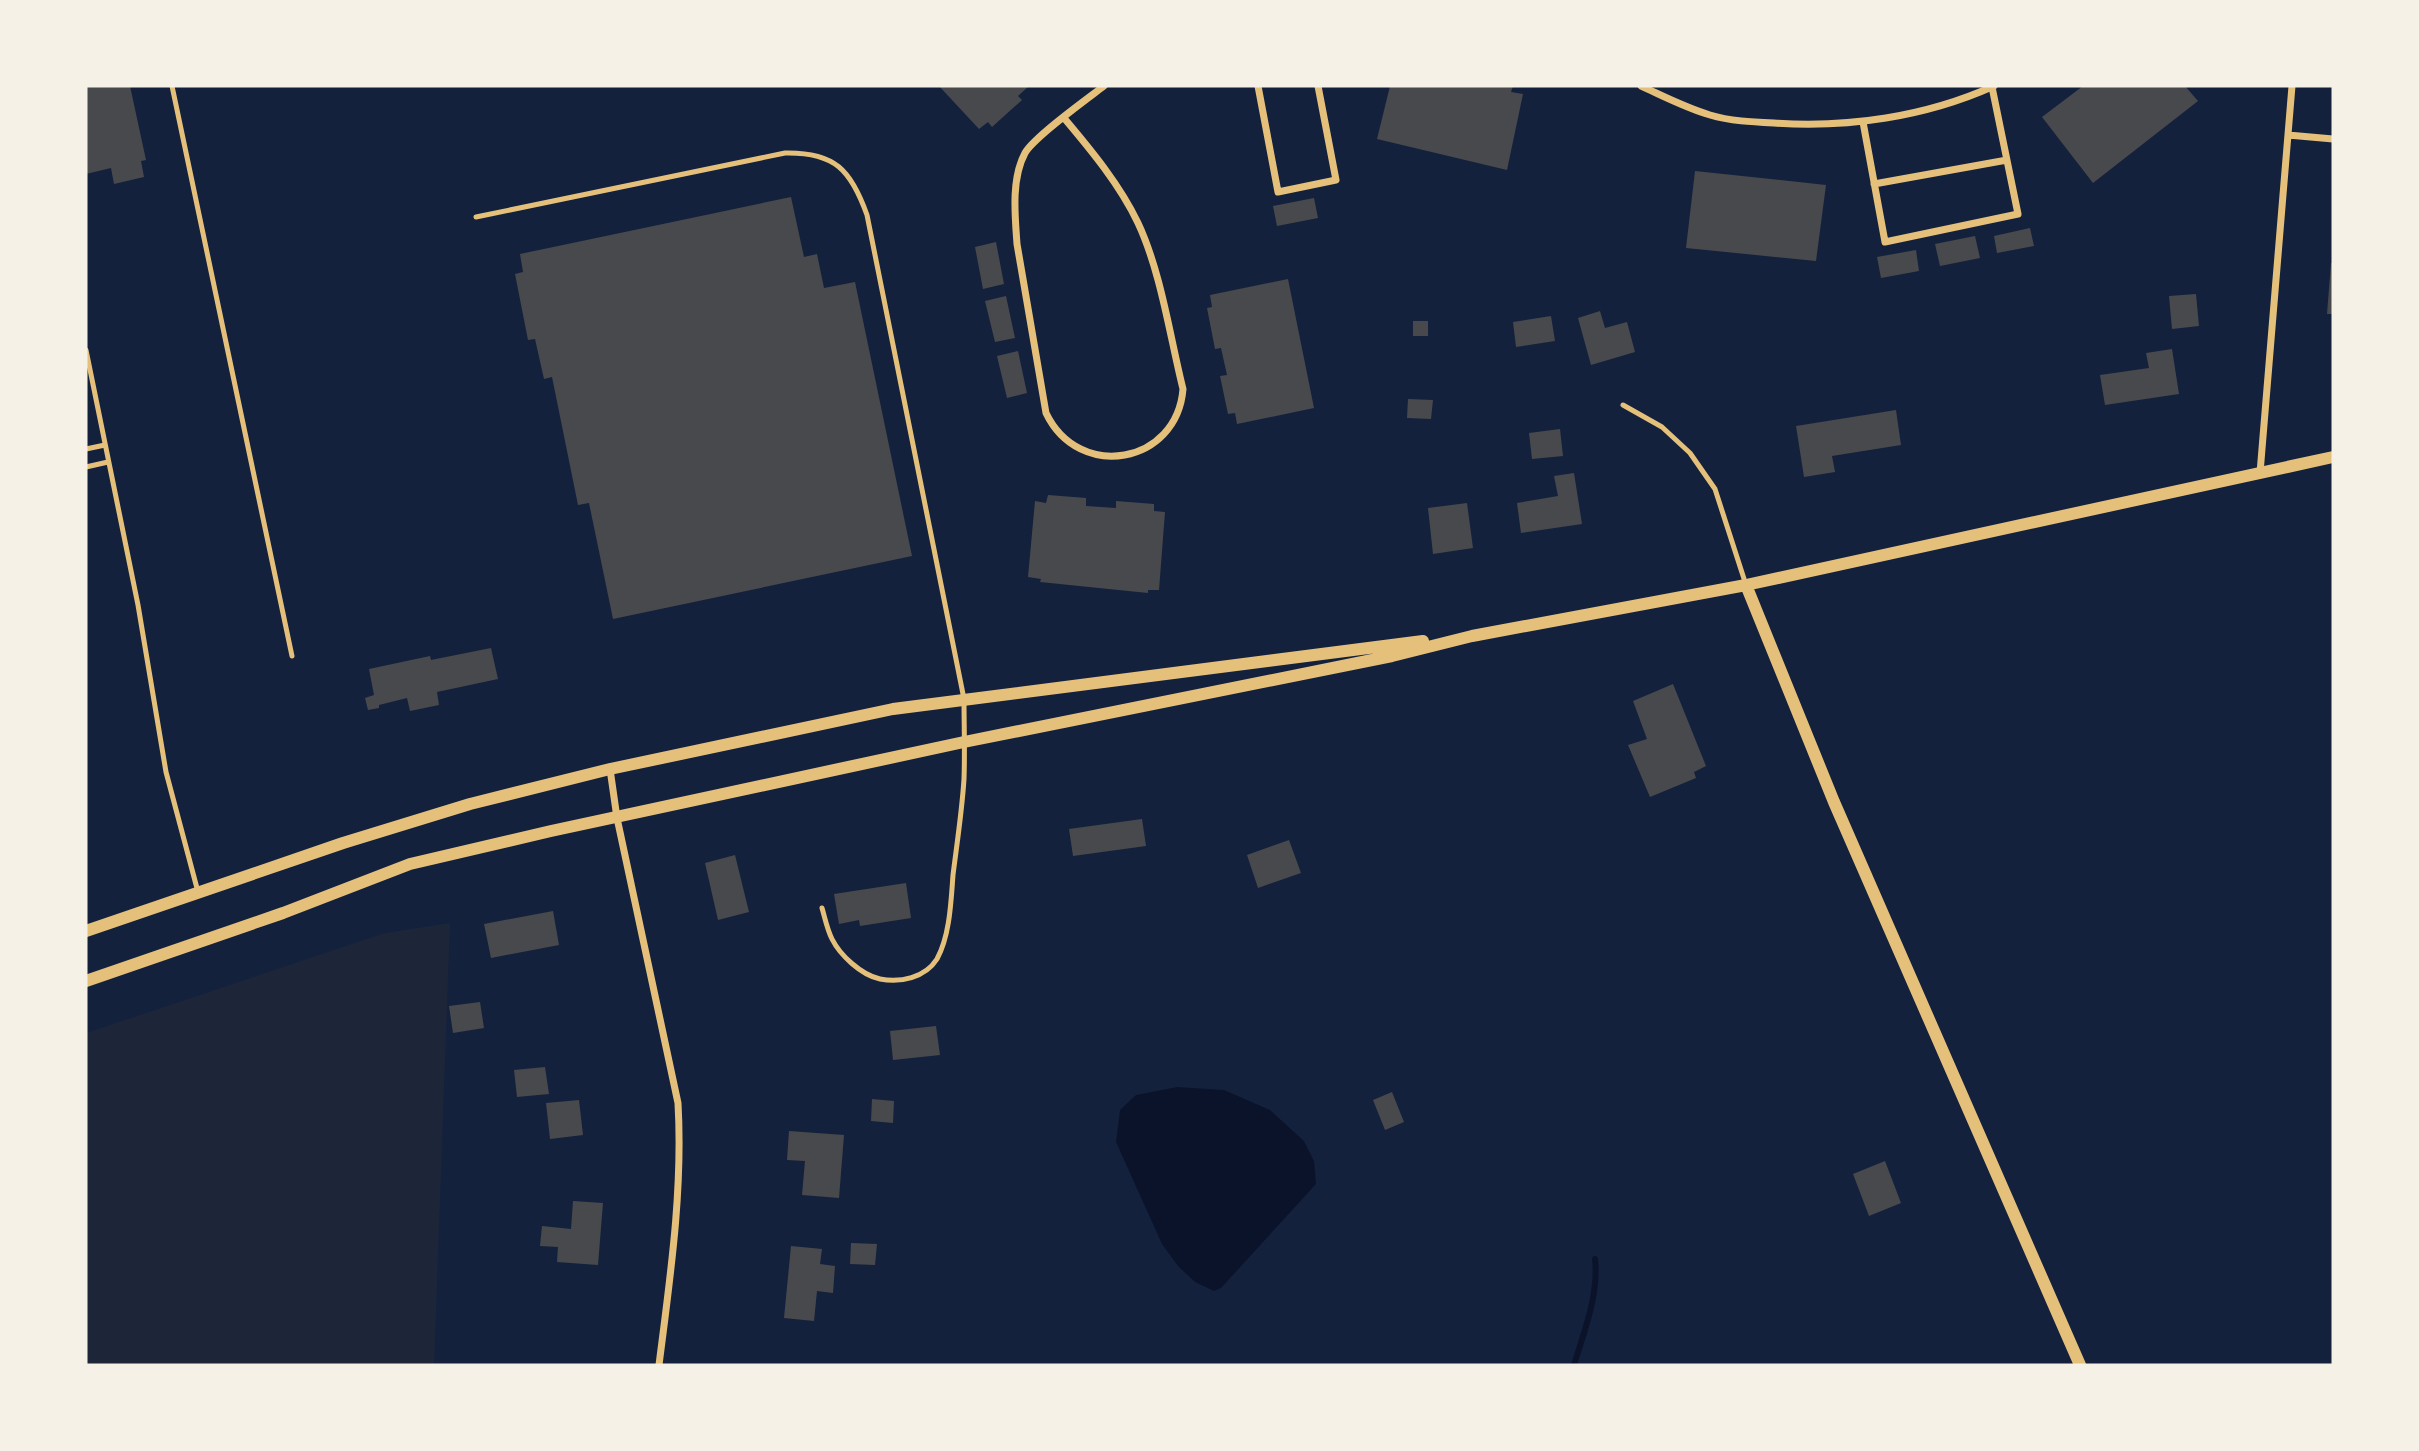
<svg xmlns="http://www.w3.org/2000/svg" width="2419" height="1451" viewBox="0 0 2419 1451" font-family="Poppins,sans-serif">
<rect width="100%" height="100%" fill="#14213d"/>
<!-- green -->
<path fill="#1d2539" d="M450 923 434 1365H86V1033L385 933Z"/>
<!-- water -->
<path fill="#0b132b" d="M1177 1087 1224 1090 1270 1110 1304 1141 1314 1161 1316 1184 1221 1288 1214 1291 1195 1282 1178 1266 1162 1244 1116 1142 1120 1110 1136 1095Z"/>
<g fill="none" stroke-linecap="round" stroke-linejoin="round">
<!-- stream -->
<path stroke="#0b132b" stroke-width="6" d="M1574 1365C1584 1332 1599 1294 1595 1259"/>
</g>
<!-- building -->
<path fill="#48494c" d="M86 86H130L146 160 141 161 144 177 114 184 111 168 86 174Z
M939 86H1029L1018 96 1022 100 992 127 988 122 979 129Z
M1390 86H1513L1511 92 1523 94 1507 170 1377 139Z
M2083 86H2185L2198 101 2093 183 2042 117Z
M1695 171 1826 185 1816 261 1686 248Z
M791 197 804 257 817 254 824 288 855 282 912 556 613 619 589 503 578 505 552 377 544 379 535 339 528 340 515 274 523 272 520 254Z
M1314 198 1318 218 1277 226 1273 206Z
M2030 228 2034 246 1997 253 1994 236Z
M1975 236 1980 258 1940 266 1935 244Z
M996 242 1004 284 983 289 975 247Z
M1916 250 1919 271 1881 278 1877 257Z
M2331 263H2333V314H2327Z
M1288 279 1314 408 1237 424 1235 413 1228 414 1220 376 1227 375 1221 348 1215 349 1207 308 1212 307 1210 295Z
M2196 294 2199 326 2172 329 2169 296Z
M1006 296 1015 338 995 342 985 301Z
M1600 311 1605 328 1627 322 1635 352 1591 365 1578 318Z
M1551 316 1555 341 1516 347 1513 322Z
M1413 321H1428V336H1413Z
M2172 349 2179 394 2105 405 2100 375 2149 368 2146 353Z
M1018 351 1027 393 1007 398 997 356Z
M1408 399 1433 400 1431 419 1407 418Z
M1896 410 1901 445 1832 456 1835 472 1804 477 1796 426Z
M1560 429 1563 456 1532 459 1529 433Z
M1574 473 1582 524 1521 533 1517 503 1558 496 1554 476Z
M1048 495 1086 498V506L1116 508V501L1154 504V511L1165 512 1159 590H1148V593L1040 582 1041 579 1028 577 1035 501 1046 503Z
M1467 503 1473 548 1433 554 1428 508Z
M491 648 498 679 437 692 439 705 410 711 407 698 379 705V708L368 710 365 698 374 695 369 669 430 656 431 660Z
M1673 684 1706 766 1694 772 1696 778 1650 797 1628 745 1647 739 1633 701Z
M1142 819 1146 846 1073 856 1069 829Z
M1289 840 1301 873 1258 888 1247 855Z
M735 855 749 912 718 920 705 863Z
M906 883 911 918 860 926 859 920 839 924 834 894Z
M553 911 559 945 491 958 484 924Z
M480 1002 484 1028 453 1033 449 1006Z
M936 1026 940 1055 893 1060 890 1031Z
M545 1067 549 1094 517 1097 514 1070Z
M1392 1092 1404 1122 1385 1130 1373 1100Z
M872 1099 894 1101 893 1123 871 1121Z
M579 1100 583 1135 550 1139 546 1103Z
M789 1131 844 1135 839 1198 802 1195 805 1161 787 1160Z
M1885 1161 1901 1203 1869 1216 1853 1174Z
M573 1201 603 1203 598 1265 557 1262 558 1247 540 1246 542 1226 571 1229Z
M851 1243 877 1244 875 1265 850 1264Z
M791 1246 822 1249 820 1264 835 1266 833 1293 817 1291 814 1321 784 1318Z"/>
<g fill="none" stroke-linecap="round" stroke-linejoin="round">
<!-- service -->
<path stroke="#e5c07b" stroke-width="5" d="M172 86 292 656
M476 217 785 153C835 152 851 170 867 215L964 699C964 725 965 752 964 779 962 811 957 843 953 875 951 901 950 935 937 959 925 978 900 983 880 979 861 975 840 955 832 939 827 929 825 918 822 908
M86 350 138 605 166 772 198 892
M1623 405 1662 427 1690 453 1715 489 1746 585
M86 449 105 445
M86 467 108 462"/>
<!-- minor -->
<path stroke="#e5c07b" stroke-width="7" d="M1258 86 1278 192 1336 180 1318 86
M1641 86C1663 96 1686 108 1710 115 1730 121 1752 122 1774 123 1848 128 1925 117 1994 86
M1064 118C1091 150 1120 185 1138 223 1161 272 1170 337 1183 389 1177 464 1079 482 1046 413L1017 244C1015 216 1011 179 1025 153 1034 137 1087 99 1104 86
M1863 122 1885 242 2018 214 1992 87
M2288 135 2333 139
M1874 184 2007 160
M2260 473 2292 86
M610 769 617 818 678 1103C683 1191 670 1278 659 1365"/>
<!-- tertiary -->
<path stroke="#e5c07b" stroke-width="12" d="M1746 585 1834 802 2080 1365
M86 931 343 843 470 804 610 769 893 709 1423 641
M86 981 283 913 410 864 551 831 964 742 1392 656 1472 636 1746 585 2333 457"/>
</g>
<!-- border -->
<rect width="2419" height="1451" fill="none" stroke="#f6f1e7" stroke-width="175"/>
</svg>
